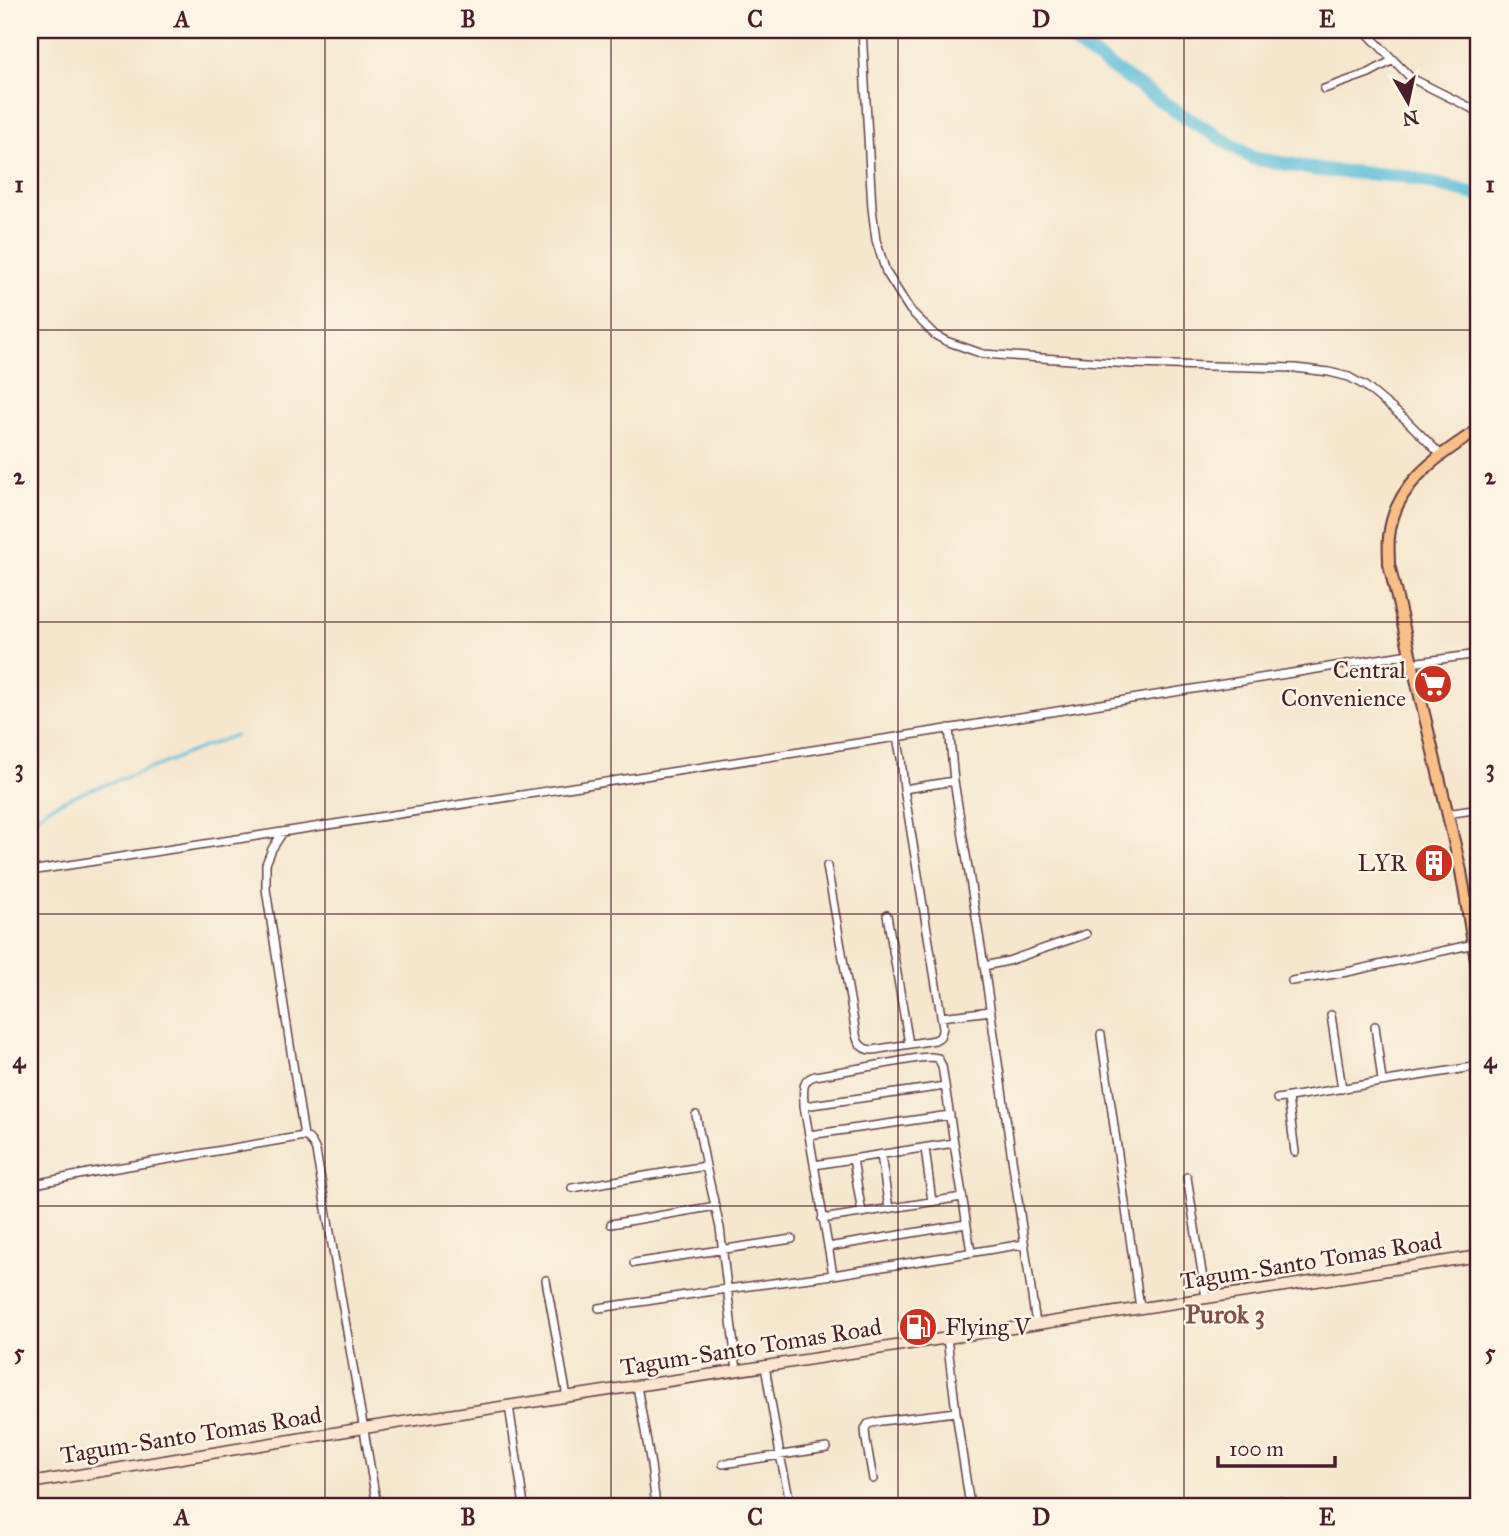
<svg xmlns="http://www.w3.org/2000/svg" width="1509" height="1536" viewBox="0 0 1509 1536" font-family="'IM FELL Great Primer',serif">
<rect width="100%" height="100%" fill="#fcf5e5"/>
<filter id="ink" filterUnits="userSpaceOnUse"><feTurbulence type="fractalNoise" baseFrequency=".0143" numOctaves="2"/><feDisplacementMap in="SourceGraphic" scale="14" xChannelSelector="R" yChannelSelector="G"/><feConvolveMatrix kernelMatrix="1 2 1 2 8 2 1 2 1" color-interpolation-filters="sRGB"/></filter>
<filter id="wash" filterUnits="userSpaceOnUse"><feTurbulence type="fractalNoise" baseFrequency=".00686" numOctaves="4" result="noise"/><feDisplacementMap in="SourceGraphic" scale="28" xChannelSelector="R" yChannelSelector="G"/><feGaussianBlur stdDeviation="1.57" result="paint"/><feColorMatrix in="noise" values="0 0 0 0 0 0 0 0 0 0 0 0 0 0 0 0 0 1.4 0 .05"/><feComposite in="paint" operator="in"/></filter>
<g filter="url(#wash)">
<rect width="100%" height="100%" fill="#f5e6cc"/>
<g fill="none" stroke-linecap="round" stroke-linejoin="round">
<!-- stream -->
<path stroke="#5ec0dc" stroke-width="2.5" d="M30 823 46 809 73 796 163 764 190 752 236 735"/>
<!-- river -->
<path stroke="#5ec0dc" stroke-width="14" d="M1056 30 1179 113 1253 158 1319 170 1403 176 1479 195"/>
</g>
</g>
<g filter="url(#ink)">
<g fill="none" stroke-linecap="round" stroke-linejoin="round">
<defs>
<path id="minor" d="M862 30 872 208 876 240 886 272 910 310 935 335 946 341 983 354 1131 364 1295 368 1329 372 1349 377 1365 386 1406 420 1441 455
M1364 30 1411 78 1479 112
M1324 89 1369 73 1393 60
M1411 663 1479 654
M949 728 954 781 984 966 1036 1324
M904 789 954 781
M1447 814 1479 809
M283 832 272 849 266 864V889L304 1136C311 1139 313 1144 316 1151L377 1506
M827 866 854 1022C856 1035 856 1050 873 1050L935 1040 940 1037 943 1028 904 789 901 758 897 737
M30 871 897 737 1409 654
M887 915 909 1044
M984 966 1008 961 1086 934
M1292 981 1347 972 1474 944
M1331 1015 1342 1089
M941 1017 991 1011
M1375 1026 1382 1081
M1101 1035 1140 1308
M1288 1098 1295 1152
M1277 1099 1479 1066
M804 1106 945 1086
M696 1115 706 1166 720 1228 737 1371
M809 1135 950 1115
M925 1148 932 1202
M881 1155 889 1209
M853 1159 862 1213
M814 1165 954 1143
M1187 1177 1206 1298
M30 1185 93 1172 304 1136
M572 1188 706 1166
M822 1219 962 1197
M611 1224 716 1206
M828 1247 966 1224
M634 1263 792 1239
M833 1275 804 1106C804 1093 800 1080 815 1076L918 1058 931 1057 938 1058 942 1066 971 1252
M546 1280 567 1397
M599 1308 727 1289 833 1275 1024 1244
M947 1338 956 1412 970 1506
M765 1366 780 1455 791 1506
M637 1386 651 1465 656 1506
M509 1406 524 1506
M723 1464 827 1448
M873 1479 866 1440 865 1429 868 1424 881 1421 956 1412
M1280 1501 1281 1506"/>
<path id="secondary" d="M30 1483 364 1428 1479 1256"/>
<path id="primary" d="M1479 429C1439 456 1394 483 1389 537 1388 546 1389 555 1389 564L1461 871 1479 979"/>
</defs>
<!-- minor casing -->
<use href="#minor" stroke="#643d43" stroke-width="10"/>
<!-- secondary casing -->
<use href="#secondary" stroke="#643d43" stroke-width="13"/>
<!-- primary casing -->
<use href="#primary" stroke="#643d43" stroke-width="14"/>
<!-- minor -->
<use href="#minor" stroke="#fff" stroke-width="7"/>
<!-- secondary -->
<use href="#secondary" stroke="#fce5cf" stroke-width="10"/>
<!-- primary -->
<use href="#primary" stroke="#f7be88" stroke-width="10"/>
</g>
</g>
<!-- grid -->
<path fill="none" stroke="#4a1f2b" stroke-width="2" stroke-opacity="0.55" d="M325 30V1506M611 30V1506M898 30V1506M1184 30V1506M30 330H1479M30 622H1479M30 914H1479M30 1206H1479"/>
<!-- icons -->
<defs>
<symbol id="supermarket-disc" viewBox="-11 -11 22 22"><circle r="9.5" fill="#c8321e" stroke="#fcf5e5"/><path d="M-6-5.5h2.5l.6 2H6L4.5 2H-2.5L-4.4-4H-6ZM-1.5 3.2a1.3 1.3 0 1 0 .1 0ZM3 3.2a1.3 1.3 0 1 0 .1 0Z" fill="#fff"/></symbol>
<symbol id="building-disc" viewBox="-11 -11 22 22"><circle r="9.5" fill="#c8321e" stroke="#fcf5e5"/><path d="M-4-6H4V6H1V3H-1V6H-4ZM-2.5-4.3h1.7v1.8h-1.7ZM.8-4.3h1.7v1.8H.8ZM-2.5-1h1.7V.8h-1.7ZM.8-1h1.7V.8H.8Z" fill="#fff"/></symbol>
<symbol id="fuel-disc" viewBox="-11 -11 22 22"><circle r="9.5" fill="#c8321e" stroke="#fcf5e5"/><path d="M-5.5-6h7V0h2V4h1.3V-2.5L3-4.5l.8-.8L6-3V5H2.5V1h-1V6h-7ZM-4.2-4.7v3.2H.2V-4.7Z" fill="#fff"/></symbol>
</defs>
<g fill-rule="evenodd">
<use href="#supermarket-disc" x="1411" y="662" width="44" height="44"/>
<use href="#building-disc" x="1412" y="841" width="44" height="44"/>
<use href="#fuel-disc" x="896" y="1305" width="44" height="44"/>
</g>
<g text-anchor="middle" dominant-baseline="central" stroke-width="5" stroke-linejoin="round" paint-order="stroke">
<!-- poi labels -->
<g font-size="24" fill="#4a1f2b" stroke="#fcf5e5" text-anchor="end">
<text x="1406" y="670">Central<tspan x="1406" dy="28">Convenience</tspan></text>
<text x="1407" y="863">LYR</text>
<text x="945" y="1327" text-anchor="start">Flying V</text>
</g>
<!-- street labels -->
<g font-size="24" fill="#4a1f2b" stroke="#fcf5e5">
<text transform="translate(1311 1261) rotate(-9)">Tagum-Santo Tomas Road</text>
<text transform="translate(751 1347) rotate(-9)">Tagum-Santo Tomas Road</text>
<text transform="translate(191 1435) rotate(-9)">Tagum-Santo Tomas Road</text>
</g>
<!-- neighbourhood labels -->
<g font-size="26" font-weight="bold" fill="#80504d" stroke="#fcf5e5">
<text x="1225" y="1314">Purok 3</text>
</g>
</g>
<!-- margin -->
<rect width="1509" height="1536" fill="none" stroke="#fcf5e5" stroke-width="77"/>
<!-- north arrow -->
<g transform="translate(1408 102) rotate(171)" stroke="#fcf5e5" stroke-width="5" paint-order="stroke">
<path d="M0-5L12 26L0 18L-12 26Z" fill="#4a1f2b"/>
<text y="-10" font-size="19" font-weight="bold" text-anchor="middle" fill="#4a1f2b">N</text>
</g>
<!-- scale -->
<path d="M1218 1456v10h117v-10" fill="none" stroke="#4a1f2b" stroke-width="3.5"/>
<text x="1229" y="1456" font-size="21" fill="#4a1f2b" stroke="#fcf5e5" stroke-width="5" paint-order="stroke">100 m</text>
<rect x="38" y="38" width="1432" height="1460" fill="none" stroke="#4a1f2b" stroke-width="2.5"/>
<g font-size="23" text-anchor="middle" font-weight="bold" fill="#4a1f2b">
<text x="182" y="27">A</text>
<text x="468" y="27">B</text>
<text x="755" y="27">C</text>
<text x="1041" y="27">D</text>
<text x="1327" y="27">E</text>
<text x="19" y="192">1</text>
<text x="1490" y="192">1</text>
<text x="19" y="484">2</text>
<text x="1490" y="484">2</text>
<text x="19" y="776">3</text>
<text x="1490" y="776">3</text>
<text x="19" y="1068">4</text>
<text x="1490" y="1068">4</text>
<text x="19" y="1360">5</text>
<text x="1490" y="1360">5</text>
<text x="182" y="1525">A</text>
<text x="468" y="1525">B</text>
<text x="755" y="1525">C</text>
<text x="1041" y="1525">D</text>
<text x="1327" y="1525">E</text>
</g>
</svg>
